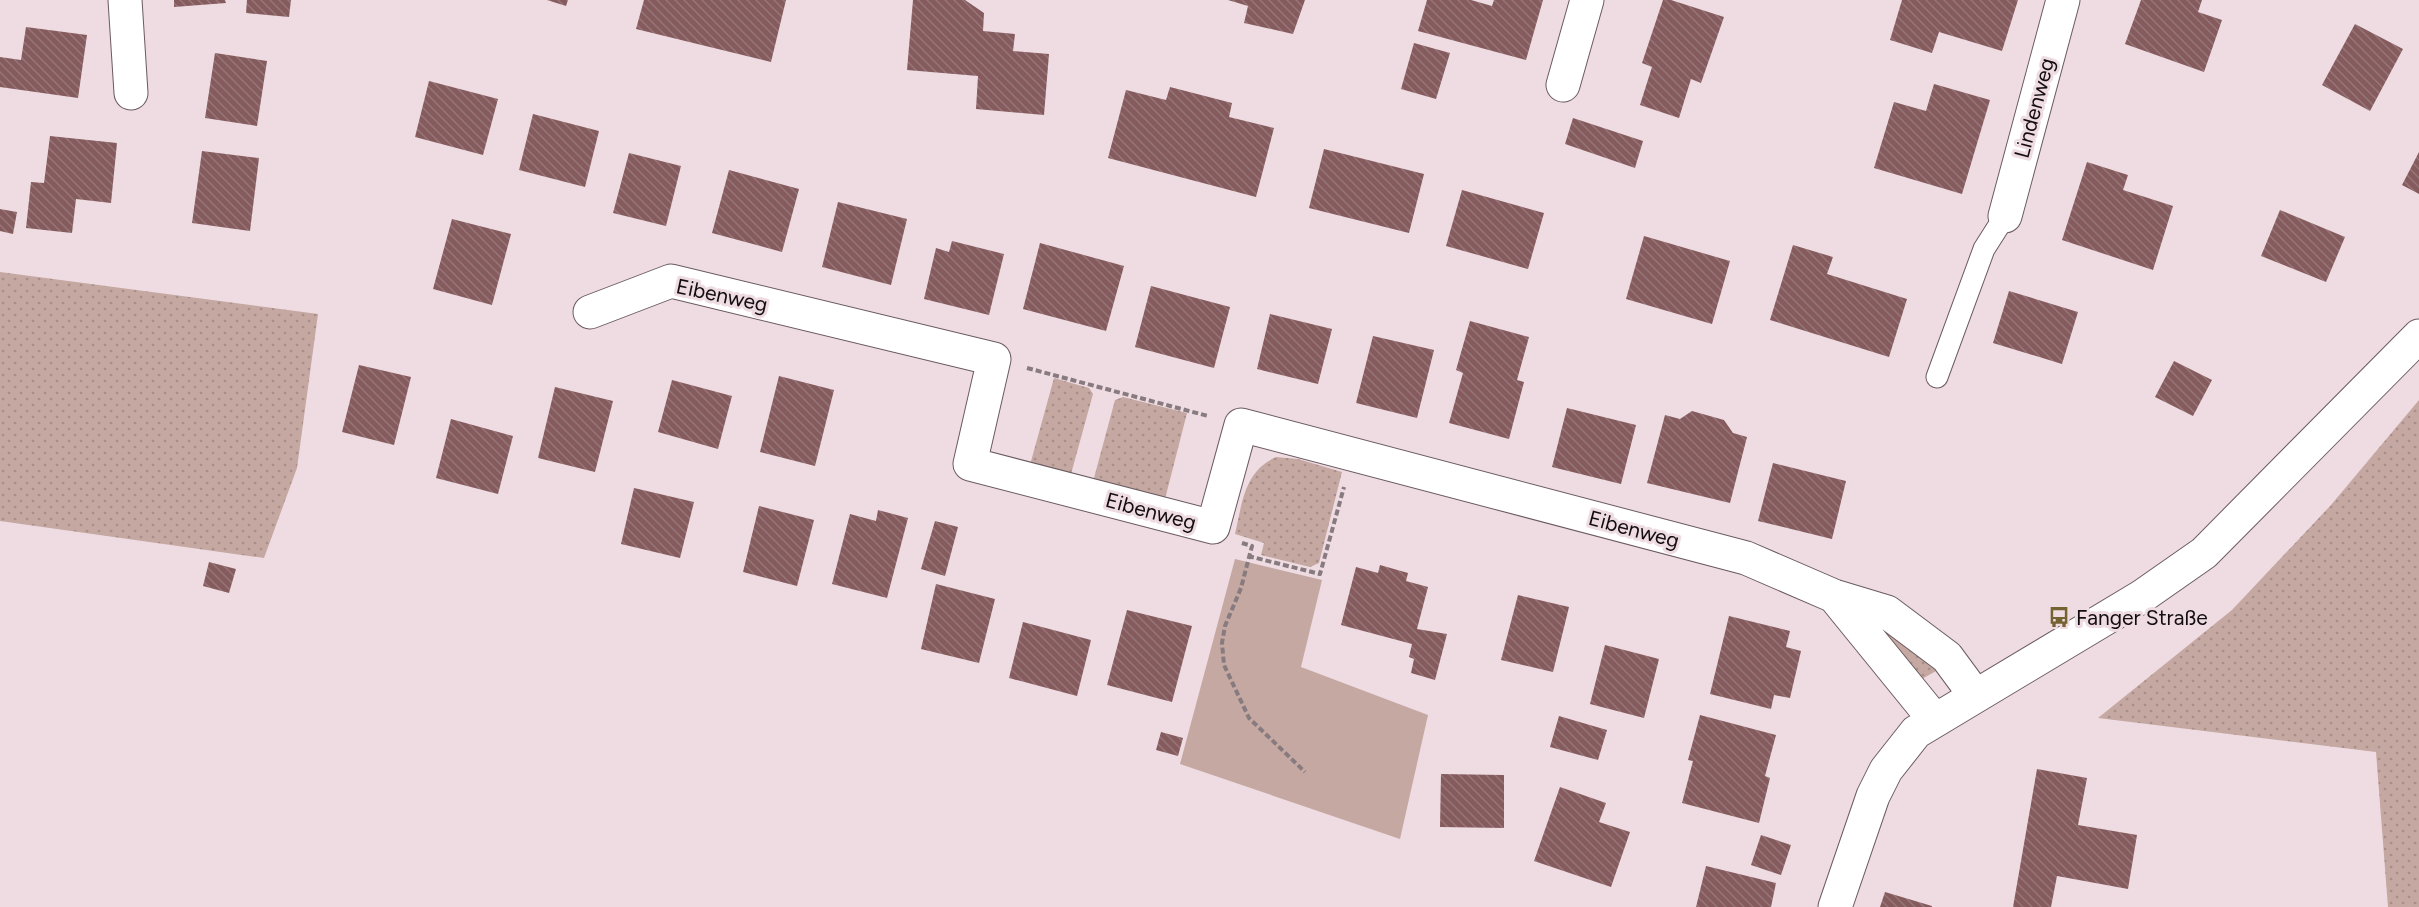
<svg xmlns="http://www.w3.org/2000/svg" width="2419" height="907" viewBox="0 0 2419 907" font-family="Figtree,sans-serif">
<defs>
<pattern id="grass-dots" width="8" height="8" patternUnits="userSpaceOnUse" patternTransform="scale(1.5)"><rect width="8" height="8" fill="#c5a8a1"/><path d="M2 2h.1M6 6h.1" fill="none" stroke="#a88f89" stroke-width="1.8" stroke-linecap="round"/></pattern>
<pattern id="building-back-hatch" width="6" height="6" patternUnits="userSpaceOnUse" patternTransform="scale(1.5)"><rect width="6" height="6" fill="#865b5e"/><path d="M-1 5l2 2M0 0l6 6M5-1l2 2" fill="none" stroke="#957679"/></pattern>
</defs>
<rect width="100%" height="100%" fill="#eedce2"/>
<!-- grass -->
<path fill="url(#grass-dots)" d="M0 272 318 314 297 468 264 558 0 521Z
M1054 378 1089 388 1093 394 1071 474 1030 465Z
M1123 397 1187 413 1165 499 1098 487 1094 478 1115 400Z
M2419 400V907H2388L2376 752 2098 718 2232 610 2331 505Z
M1276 457 1298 459 1342 472 1319 563 1310 567 1261 555 1264 543 1235 534C1242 504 1244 471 1276 457Z
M1869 619 1937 667 1936 671 1922 679Z"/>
<!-- park -->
<path fill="#c5a8a1" d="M1235 559 1322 580 1301 667 1428 715 1400 839 1180 764Z"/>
<!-- building -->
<path fill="url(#building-back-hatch)" d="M174 0H225L226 3 174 7Z
M247 0H291L289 17 246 13Z
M547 0H568L566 6Z
M644 0H786L771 62 636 29Z
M913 0H965L984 13 983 31 1015 34 1013 51 1049 54 1044 115 976 109 978 76 907 70Z
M1228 0H1305L1293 34 1244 23 1248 6Z
M1427 0H1471L1492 6 1494 0H1543L1526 60 1418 31Z
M1663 0H1671L1724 17 1701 83 1691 79 1679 118 1640 105 1652 67 1642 63Z
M1902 0H2018L2002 51 1939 32 1932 53 1890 40Z
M2141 0H2202L2198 12 2222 20 2204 72 2125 44Z
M2355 24 2403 49 2370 111 2322 85Z
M26 27 87 35 78 98 0 87V57L21 60Z
M1414 43 1450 53 1436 99 1401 89Z
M215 53 267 61 257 126 205 118Z
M429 81 498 99 483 155 415 137Z
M1934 84 1990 100 1962 194 1874 168 1894 102 1926 111Z
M1170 87 1232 103 1229 117 1274 128 1256 197 1108 158 1126 90 1166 100Z
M533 114 599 131 585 187 519 170Z
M1573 118 1643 141 1635 168 1565 144Z
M50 136 117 143 111 203 76 199 72 233 26 228 31 182 44 183Z
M1324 149 1424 174 1409 233 1309 208Z
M202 151 259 158 250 231 192 223Z
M2419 152V194L2402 185Z
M629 153 681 166 666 226 613 213Z
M2087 162 2128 175 2123 190 2173 206 2153 270 2062 240Z
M729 170 799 189 782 252 712 233Z
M1462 190 1544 213 1528 269 1446 246Z
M838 202 907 219 891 285 822 267Z
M0 209 17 212 13 234 0 231Z
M2280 210 2345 237 2326 282 2261 256Z
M452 219 511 234 492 305 433 289Z
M1644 236 1730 261 1712 324 1626 299Z
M952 241 1004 254 989 315 924 299 936 248 949 252Z
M1040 243 1124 266 1106 331 1023 309Z
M1793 245 1833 257 1827 274 1907 299 1889 357 1770 320Z
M1151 286 1230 307 1214 368 1135 347Z
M2009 291 2078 312 2062 364 1993 343Z
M1270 314 1332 329 1318 384 1257 369Z
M1470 321 1529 337 1517 380 1524 382 1509 439 1449 423 1463 373 1456 370Z
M1373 336 1434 350 1417 418 1356 403Z
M2174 361 2212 380 2193 416 2155 397Z
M359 365 411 377 394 445 342 432Z
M779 376 834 390 815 466 760 452Z
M672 380 732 396 718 449 658 432Z
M555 387 613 401 595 472 538 458Z
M1567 408 1636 425 1621 484 1552 467Z
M1692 411 1724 420 1733 433 1747 437 1730 503 1647 483 1665 415 1680 419Z
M451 419 513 436 498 494 436 478Z
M1773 463 1846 481 1832 539 1758 521Z
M634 488 694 502 680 558 621 544Z
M759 506 814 520 797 586 743 572Z
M878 510 908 518 887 598 832 584 850 514 876 521Z
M935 521 958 527 945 576 921 569Z
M209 562 236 569 229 593 203 586Z
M1380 565 1408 573 1406 581 1428 587 1417 629 1447 634 1435 680 1411 673 1414 659 1409 657 1412 644 1341 625 1356 567 1378 573Z
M936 584 995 599 979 663 921 649Z
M1518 595 1569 607 1553 672 1501 660Z
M1127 610 1192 626 1172 702 1107 685Z
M1729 616 1790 631 1786 647 1801 651 1790 698 1774 695 1771 709 1710 694Z
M1023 622 1091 640 1077 696 1009 678Z
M1605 645 1659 659 1644 718 1590 704Z
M1700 715 1776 735 1765 776 1770 778 1759 823 1682 803 1693 761 1688 760Z
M1559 716 1607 730 1598 760 1550 747Z
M1161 732 1183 738 1178 756 1156 750Z
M2037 769 2087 778 2078 825 2137 835 2128 889 2057 876 2051 907H2013Z
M1441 774 1504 775V828L1440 827Z
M1560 787 1606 803 1599 822 1630 832 1611 887 1534 861Z
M1761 835 1791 845 1781 875 1751 865Z
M1706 866 1776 883 1771 907H1696Z
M1885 892 1932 906V907H1880Z"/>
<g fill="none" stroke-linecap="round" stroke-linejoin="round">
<defs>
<path id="service" d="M1937 377 1984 249 2005 216"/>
<path id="minor" d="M125 0 131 93
M1563 85 1587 0
M2005 216 2063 0
M590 312 671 281 994 359 970 464 1213 527 1241 425 1746 558 1834 596 1887 612 1947 657 1975 695
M1834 596 1934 719
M1835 907 1873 796 1886 770 1916 732 2141 597 2204 553 2419 336"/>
</defs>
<!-- service casing -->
<use href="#service" stroke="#6b5b60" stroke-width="23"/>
<!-- minor casing -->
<use href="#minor" stroke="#6b5b60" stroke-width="35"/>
<!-- path -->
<path stroke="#877b7f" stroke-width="4" stroke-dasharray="6 3" stroke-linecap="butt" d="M1027 368 1208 416
M1242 543 1252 546 1241 588 1225 626 1222 643 1224 665 1249 718 1305 772
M1248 556 1320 574 1344 487"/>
<!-- service -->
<use href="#service" stroke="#fff" stroke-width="21"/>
<!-- minor -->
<use href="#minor" stroke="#fff" stroke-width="33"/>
</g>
<!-- icons -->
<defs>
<symbol id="bus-bare" viewBox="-9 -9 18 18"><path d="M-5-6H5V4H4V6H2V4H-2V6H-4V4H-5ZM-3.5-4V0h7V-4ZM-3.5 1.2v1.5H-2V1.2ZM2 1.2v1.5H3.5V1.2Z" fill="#756231" stroke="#eedce2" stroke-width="2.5" paint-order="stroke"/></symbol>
</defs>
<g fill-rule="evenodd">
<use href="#bus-bare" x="2044" y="602" width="30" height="30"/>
</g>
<g text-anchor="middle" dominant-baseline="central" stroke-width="6" stroke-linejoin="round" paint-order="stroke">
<!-- street labels -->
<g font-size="21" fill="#130d0f" stroke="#eedce2">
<text transform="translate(2034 108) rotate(-75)">Lindenweg</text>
<text transform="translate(722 295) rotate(12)">Eibenweg</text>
<text transform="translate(1151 511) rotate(15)">Eibenweg</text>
<text transform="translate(1634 529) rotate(15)">Eibenweg</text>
</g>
<!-- poi labels -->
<g font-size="21" fill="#130d0f" stroke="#eedce2" text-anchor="start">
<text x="2076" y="617">Fanger Straße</text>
</g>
</g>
</svg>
